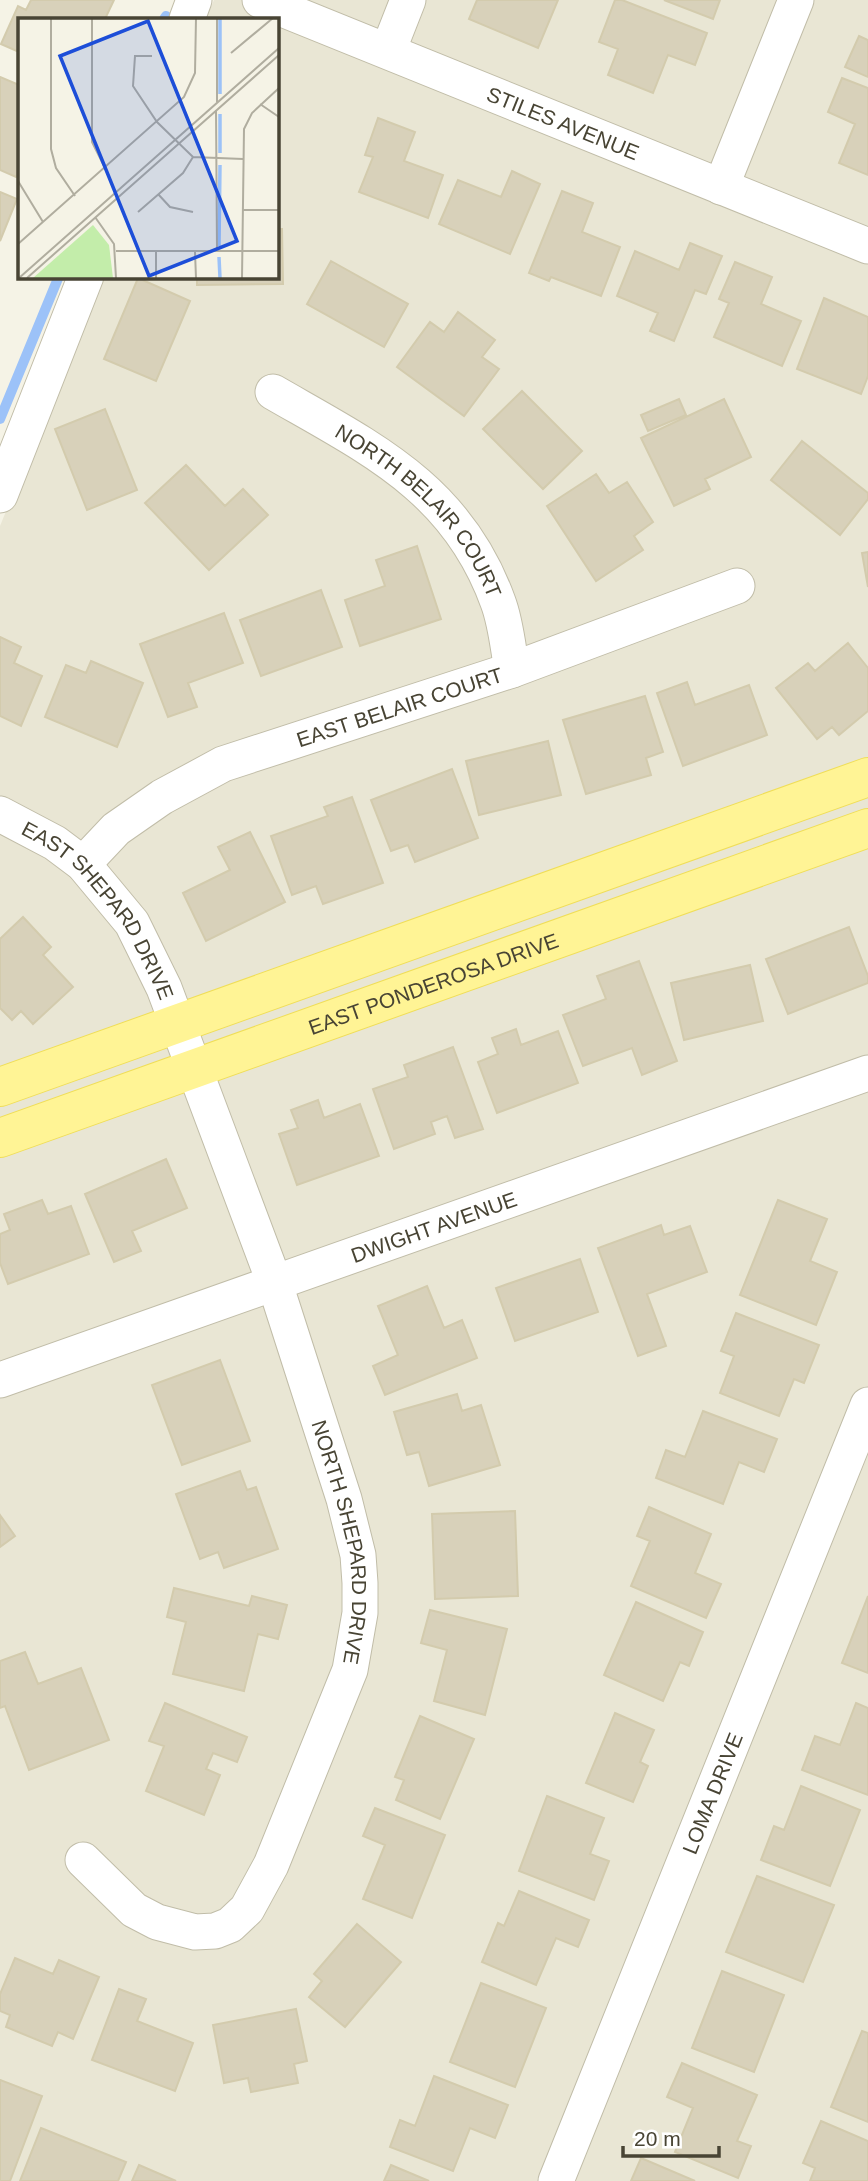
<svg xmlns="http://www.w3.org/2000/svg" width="868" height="2181" viewBox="0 0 868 2181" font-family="Arial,sans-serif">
<rect width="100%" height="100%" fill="#f5f3e6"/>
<!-- residential -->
<path fill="#e9e6d4" d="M214 0H868V2181H0V526L102 277 276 276V19H206Z"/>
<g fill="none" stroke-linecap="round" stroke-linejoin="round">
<!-- stream -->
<path stroke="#9cc2f8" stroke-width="10" d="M164 19 166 16
M0 419 59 276"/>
</g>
<!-- building -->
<path fill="#d8d1ba" stroke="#d3cbad" stroke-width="2" d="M31 0H114L105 19H19V52L1 44 18 6 26 10Z
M477 0H558L538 48 469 19Z
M615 0H622L707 33 695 65 668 55 653 93 608 75 618 49 599 42Z
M664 0H720L713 19Z
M859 36 868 40V77L845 67Z
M0 77 19 85V170L16 177 0 170Z
M842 78 868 88V175L839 163 855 124 828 112Z
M378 118 415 132 404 161 443 175 428 218 359 192 373 157 365 155Z
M512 171 540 184 510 254 439 224 458 180 501 197Z
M562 191 593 203 582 232 620 247 601 296 551 277 549 281 529 273Z
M0 192 17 199 0 241Z
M276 229H282L283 284 197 285V276H276Z
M690 243 722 256 706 294 695 290 674 341 650 331 658 313 617 296 635 251 679 270Z
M331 261 408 304 384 347 307 304Z
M735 262 772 277 761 304 801 321 782 366 714 337 729 303 719 299Z
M138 278 190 301 156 381 104 359Z
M824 298 868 317V376L861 394 797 369Z
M458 312 495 340 482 357 499 369 464 416 397 367 430 322 444 332Z
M522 391 582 451 543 489 483 429Z
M679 399 686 415 648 431 641 415Z
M724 399 751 457 705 479 710 489 674 506 641 438Z
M105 409 137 490 87 510 55 429Z
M802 441 868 493V499L840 535 771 480Z
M186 465 225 506 243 489 268 515 209 570 145 503Z
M596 474 609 493 627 482 653 522 634 536 643 550 596 581 547 506Z
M417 546 441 619 360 646 345 600 385 586 376 560Z
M868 552V587L862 553Z
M321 590 342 647 261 676 240 620Z
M224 613 243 663 188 683 197 707 168 717 140 644Z
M0 637 21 647 14 663 42 676 21 726 0 716Z
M848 643 868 668V711L839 735 832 727 817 739 776 688 808 663 815 671Z
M91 661 143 683 117 747 45 717 66 665 86 673Z
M687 682 695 705 749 685 767 735 683 766 657 693Z
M645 696 663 752 646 758 651 775 586 794 563 720Z
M548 741 561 795 479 815 466 761Z
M452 769 478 838 415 862 408 845 391 851 371 800Z
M352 797 383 883 323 904 316 886 292 895 271 836 328 816 324 807Z
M250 832 285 902 206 941 183 893 230 870 218 847Z
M23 917 51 947 43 955 73 987 33 1024 21 1011 12 1020 0 1008V939Z
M849 927 868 976V983L788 1014 766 959Z
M639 961 677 1061 642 1075 632 1048 583 1066 563 1015 606 999 597 976Z
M750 965 763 1021 684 1040 671 983Z
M516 1029 521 1045 558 1031 578 1083 497 1113 478 1062 498 1054 492 1038Z
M453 1047 483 1129 455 1138 447 1116 431 1122 435 1134 394 1149 373 1089 408 1077 404 1065Z
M318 1100 324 1118 360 1104 379 1156 297 1185 279 1134 298 1128 291 1110Z
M166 1159 187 1208 132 1231 141 1251 114 1262 85 1194Z
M42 1200 48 1214 71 1206 89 1254 8 1284 0 1263V1234L10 1230 4 1214Z
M778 1200 827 1219 810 1261 837 1272 816 1325 740 1295Z
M661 1225 664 1235 690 1226 707 1272 647 1294 666 1346 638 1356 598 1248Z
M580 1259 598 1312 515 1341 496 1288Z
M427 1286 444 1328 462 1320 477 1358 385 1395 373 1366 398 1355 378 1306Z
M736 1313 819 1345 804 1383 794 1379 779 1416 720 1393 734 1356 721 1351Z
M220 1360 250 1441 182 1465 152 1385Z
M457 1394 462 1411 481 1405 500 1465 429 1486 419 1452 407 1455 394 1412Z
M703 1411 777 1439 764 1472 739 1462 723 1504 656 1478 666 1450 685 1457Z
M240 1471 247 1490 256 1487 278 1549 224 1568 218 1552 200 1559 176 1494Z
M649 1507 711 1534 695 1573 721 1584 706 1618 631 1586 650 1541 637 1536Z
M515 1511 518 1596 435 1599 432 1514Z
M0 1515 15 1536 0 1547Z
M174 1588 249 1606 252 1596 287 1605 278 1639 258 1634 244 1691 173 1674 186 1622 167 1617Z
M868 1596V1673L842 1663Z
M636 1602 703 1632 689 1666 680 1662 663 1701 604 1675Z
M430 1610 507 1629 485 1715 434 1701 447 1650 421 1643Z
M25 1652 38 1684 81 1668 109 1740 29 1770 5 1706 0 1708V1661Z
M165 1703 247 1737 237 1762 213 1753 206 1769 220 1775 204 1815 146 1791 164 1746 149 1741Z
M856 1703 868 1708V1795L802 1770 815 1736 840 1745Z
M615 1713 654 1730 640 1762 648 1766 633 1802 586 1783Z
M420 1716 474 1739 440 1819 396 1800 404 1780 395 1777Z
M801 1786 860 1810 830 1886 761 1860 774 1826 784 1830Z
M547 1796 604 1818 590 1854 609 1861 594 1900 519 1871Z
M375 1808 445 1835 412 1918 363 1899 385 1845 363 1836Z
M757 1876 834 1905 803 1982 726 1952Z
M519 1891 589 1920 578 1947 556 1938 536 1985 482 1962 498 1923 504 1926Z
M357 1924 401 1962 345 2027 309 1997 322 1981 314 1974Z
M15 1958 53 1974 59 1960 99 1977 73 2039 58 2032 52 2046 6 2027 10 2015 0 2011V1994Z
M722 1971 784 1995 754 2072 692 2048Z
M481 1983 546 2008 515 2087 450 2062Z
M119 1989 146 1999 137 2021 193 2043 175 2091 92 2060Z
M296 2009 307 2061 294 2064 298 2083 251 2092 248 2078 224 2083 213 2025Z
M862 2031 868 2033V2122L831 2107Z
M682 2063 757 2095 737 2141 751 2146 738 2178 675 2152 693 2108 667 2097Z
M434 2076 508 2105 495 2138 470 2128 453 2171 390 2147 400 2120 415 2126Z
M0 2080 42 2096 10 2181H0Z
M821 2121 868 2141V2181H810L815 2168 803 2163Z
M41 2128 126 2162 118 2181H20Z
M641 2158 695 2181H631Z
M139 2165 176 2181H132Z
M391 2165 429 2181H384Z"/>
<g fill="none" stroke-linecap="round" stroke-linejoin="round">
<defs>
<g id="minor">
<path id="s1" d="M260 0 868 246"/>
<path d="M187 19 194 0"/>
<path d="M388 51 408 0"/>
<path d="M721 187 796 0"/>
<path id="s2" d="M273 392C370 448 457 488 498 602 506 623 508 648 512 670"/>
<path d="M0 495 86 276"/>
<path id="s3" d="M0 814 55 843 83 864 132 923 164 988 275 1284 344 1499 358 1555 360 1583V1613L350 1670 271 1865 247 1909 230 1925 215 1931 195 1932 157 1922 134 1910 83 1860"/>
<path id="s4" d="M83 864 116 829 162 797 223 764 512 670 737 586"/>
<path id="s5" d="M0 1380 868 1073"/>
<path id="s6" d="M556 2181 868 1405"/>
</g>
<g id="major">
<path d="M0 1087 868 777"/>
<path id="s7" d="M0 1138 868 828"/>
</g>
</defs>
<!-- minor casing -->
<use href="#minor" stroke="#c1bda8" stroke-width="37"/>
<!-- major casing -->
<use href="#major" stroke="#f0de58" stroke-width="40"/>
<!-- minor -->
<use href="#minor" stroke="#fff" stroke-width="35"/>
<!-- major -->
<use href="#major" stroke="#fff495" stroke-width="38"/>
</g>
<g text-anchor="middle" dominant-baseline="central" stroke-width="6" stroke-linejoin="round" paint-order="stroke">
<!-- street labels -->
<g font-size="21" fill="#484434" stroke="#fff">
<text stroke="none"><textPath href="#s1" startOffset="327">STILES AVENUE</textPath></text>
<text stroke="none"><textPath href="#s2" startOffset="192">NORTH BELAIR COURT</textPath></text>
<text stroke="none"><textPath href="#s4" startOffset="359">EAST BELAIR COURT</textPath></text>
<text stroke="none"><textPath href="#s3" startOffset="142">EAST SHEPARD DRIVE</textPath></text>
<text stroke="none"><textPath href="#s7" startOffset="460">EAST PONDEROSA DRIVE</textPath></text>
<text stroke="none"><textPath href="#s5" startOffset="460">DWIGHT AVENUE</textPath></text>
<text stroke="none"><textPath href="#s3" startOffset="831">NORTH SHEPARD DRIVE</textPath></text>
<text stroke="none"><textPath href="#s6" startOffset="418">LOMA DRIVE</textPath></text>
</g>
</g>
<!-- overview -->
<g transform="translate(18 18)">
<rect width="261" height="261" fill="#f5f3e6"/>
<path d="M75 207 91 227 95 260H15Z" fill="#c3edaa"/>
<path fill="none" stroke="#9cc2f8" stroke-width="3.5" d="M202 76V0M202 96V135M201 228 202 147M201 239 202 260"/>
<path fill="none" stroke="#b0ad9f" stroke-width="2" d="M33 0V131L38 150 57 178M74 0V124L87 150M199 0V84M213 35 255 0M134 38H117L115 68 139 104 175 139 225 141M242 86 261 99M198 92 199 233M0 163 25 204M140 176 152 189 175 194M225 192H261M120 194 165 155 175 139M77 199 96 226 98 260M0 226 166 79 177 55 178 0M98 233H261M138 233V260M177 234 178 260M1 260 261 30M9 260 261 37M224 260 226 111 234 95 261 70"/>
<path fill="#1d4ed8" fill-opacity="0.15" stroke="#1d4ed8" stroke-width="3.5" d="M130 3 219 223 131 258 42 38Z"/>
<rect width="261" height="261" fill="none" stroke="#484434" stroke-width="3.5"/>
</g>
<!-- scale -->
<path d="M623 2146v10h96v-10" fill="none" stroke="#484434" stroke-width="3.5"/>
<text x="634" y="2146" font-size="21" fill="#484434" stroke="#ffffff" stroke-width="5" paint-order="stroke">20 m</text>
</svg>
